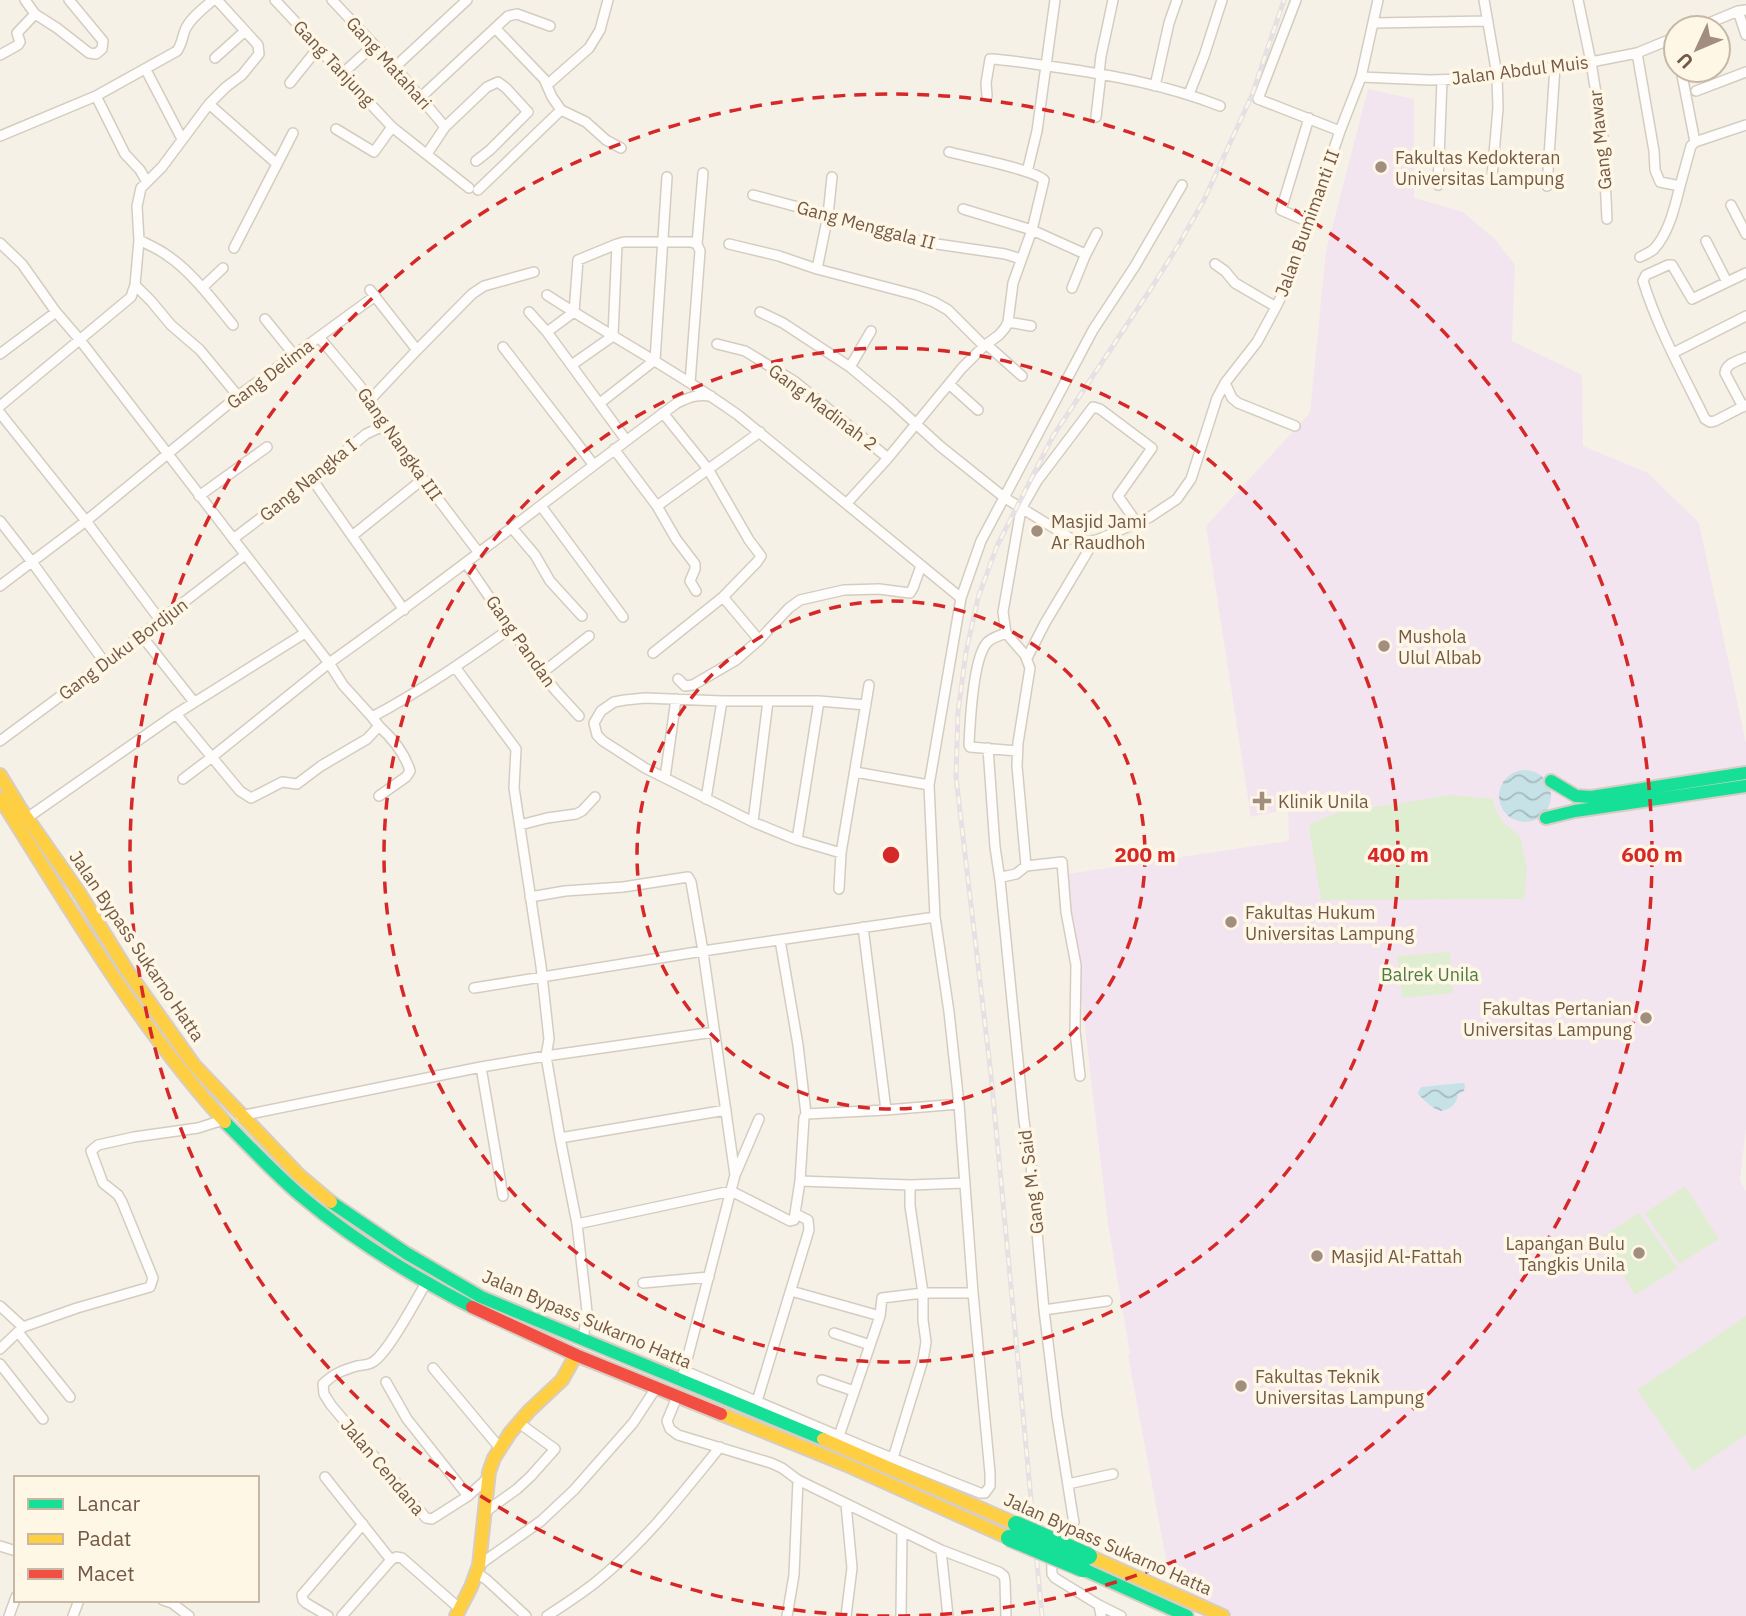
<svg xmlns="http://www.w3.org/2000/svg" width="1746" height="1616" viewBox="0 0 1746 1616" font-family="'IBM Plex Sans',sans-serif">
<defs>
<pattern id="water-waves" width="16" height="10" patternUnits="userSpaceOnUse" patternTransform="scale(1.75)"><rect width="16" height="10" fill="#c7e2e7"/><path d="M0 5q4-4 8 0t8 0" fill="none" stroke="#a6babd"/></pattern>
</defs>
<rect width="100%" height="100%" fill="#f6f1e6"/>
<!-- education -->
<path fill="#f3e5f0" d="M1368 89 1414 99V198L1463 212 1495 239 1515 265 1512 341 1582 375 1583 446 1648 473 1699 523 1746 743V1127L1740 1180 1746 1191V1616H1233L1171 1586 1128 1355 1130 1353 1108 1224 1067 874 1289 841 1288 809 1251 817 1206 526 1310 413 1326 251Z"/>
<!-- green -->
<path fill="#dfeed0" d="M1452 795 1493 799 1496 810 1503 822 1520 836 1527 869 1524 899 1321 900 1309 828 1311 823 1337 813Z
M1450 952 1453 993 1402 998 1397 956Z
M1685 1186 1719 1239 1679 1264 1645 1213Z
M1639 1213 1678 1268 1635 1295 1602 1237Z
M1746 1316V1435L1693 1471 1637 1390Z"/>
<!-- water -->
<path fill="url(#water-waves)" d="M1499 796a26 26 0 1 1 52 0a26 26 0 1 1-52 0Z
M1460 1083H1464L1465 1086 1464 1091 1458 1094C1457 1104 1451 1109 1441 1111 1431 1108 1425 1101 1418 1094V1092L1421 1087Z"/>
<g fill="none" stroke-linecap="round" stroke-linejoin="round">
<defs>
<path id="street" d="M25 0 35 14 57 28 89 53 96 54 102 49 103 41 69 0
M275 0 304 31 318 48 392 127 469 188
M332 0 395 67 445 127
M1296 0 1258 99 1340 131
M1484 0 1497 75 1498 108 1492 177
M1578 0 1591 62 1603 137 1607 219
M1738 11 1746 35
M1373 23 1488 21
M1697 28 1738 11 1746 10
M496 29 544 79 552 97 561 110 586 122 606 140 621 148
M1637 53 1654 151 1655 170 1660 182 1680 186 1691 146 1695 142 1746 125
M0 55 18 45 20 42 17 33 35 14
M215 58 245 31
M395 67 467 0
M146 70 182 139
M1681 70 1695 142
M343 73 374 45
M1099 73 1101 56 1113 0
M1361 77 1430 80 1463 79 1497 75 1591 62 1637 53 1676 37
M290 83 318 48
M547 85 589 48 600 30 608 0
M1155 86 1169 23 1177 0
M1696 91 1746 72
M1189 94 1204 56 1222 0
M96 96 125 154 140 170 147 182
M987 96 986 83 990 59C1012 60 1033 64 1055 67 1111 75 1167 85 1220 106
M421 97 508 16 517 14 550 26
M209 104 277 164
M1096 117 1101 74
M336 129 374 152 392 127
M0 136 96 96 177 51C182 44 182 38 185 30 190 18 204 8 213 0
M429 151 445 127 487 87 498 82 506 88 528 112 490 150 476 161
M1027 172 1037 131 1055 0
M1438 185 1442 80
M1547 186 1555 67
M478 190 561 110
M753 195 828 215 923 242 1005 254 1021 259
M1731 205 1746 234
M963 209 1032 230 1083 253 1085 256 1072 288
M1309 222 1281 210 1309 118
M139 240C149 245 159 249 168 256 191 271 215 303 233 325
M1706 241 1727 282
M0 243 22 264 56 312 80 340 329 663C447 580 560 489 677 403 690 397 697 394 711 396
M617 244 578 260 574 312 547 332 626 440
M697 244 703 173
M729 244 779 256 817 269 916 295 934 302 948 310 984 346
M234 248 293 133
M1085 256 1097 233
M1640 257C1644 255 1651 252 1654 249 1669 233 1675 206 1680 186
M1215 264 1225 271 1235 283 1276 307
M817 269 828 215 832 177
M1746 273 1692 299 1672 265H1668L1646 275 1643 281C1658 329 1683 374 1705 419L1710 422 1715 421 1746 405
M135 285 151 301 171 325 200 350 238 396
M202 288 223 268
M547 295C610 336 677 371 738 415L961 598
M529 312 547 332
M760 312 783 323 850 367 893 403 940 446 1005 498 1072 539 1084 542 1097 540 1150 517 1177 499 1191 479 1217 398 1225 383 1257 342 1276 307 1292 274 1340 131 1361 77 1378 0
M265 319 295 356
M1008 322 1031 326
M319 337 360 386 385 429 479 553
M717 344 745 351 794 381 888 458
M986 344 1022 376
M503 347 593 464
M417 350 472 294 484 286 534 272
M1673 353 1746 316
M0 354 56 312
M573 364 613 336 617 244 624 242H691L697 244 700 251 690 383
M850 367 871 331
M1225 383 1232 398 1238 403 1295 426
M949 384 978 410
M369 401 417 350 370 290
M600 403 655 360 667 177
M0 406 131 297 135 285 139 240 137 206 141 188 162 167 209 104 226 87 242 75 259 54 258 45 217 0
M1743 407 1725 373C1726 363 1738 361 1746 357
M0 413 86 521 160 620
M663 413 708 469 749 540 761 556 757 562 723 597 759 640 789 608 800 600 844 590 879 589 910 593 913 588 921 566
M614 449 657 506
M312 479 404 610
M199 496 267 447
M847 503 888 458 962 368 984 346 999 335 1005 328 1008 322 1013 283 1032 230 1044 180C1032 169 969 157 949 152
M541 506 623 617
M0 521 32 562 105 663
M512 528 535 555 550 581 582 616
M352 536 423 479
M233 539 312 479 366 434 379 428 385 429
M466 563 538 668 556 691 579 716
M0 586 86 521 238 396 375 296
M696 591 690 581 695 569V564L676 539 657 506 760 432
M1006 633C999 636 990 638 986 644 973 661 970 722 969 745L970 747 1017 751
M141 635 194 702
M653 653 723 597
M1027 658 1045 623 1094 541
M455 667 516 749 514 788 541 966 549 1039 546 1056 560 1138 577 1224 586 1302 587 1313 583 1339
M542 673 589 636
M678 679 685 686 693 685 736 660 759 640
M176 714 240 791 251 798 282 782 297 784 321 766 367 739 379 726 372 717
M0 741 105 663 245 555
M988 748 995 847 1000 880
M855 772 929 785
M665 778 676 699
M183 779 212 757 329 663 343 685 372 717C421 691 466 660 511 628
M379 796 406 777 410 771C405 753 393 739 379 726
M706 799 722 701
M27 818 176 714 305 633
M753 822 768 701
M520 825 547 818 576 814 582 811 595 797
M797 840 819 701
M841 853 797 840 753 822 645 768 603 741 597 735 594 723 601 711 614 702 625 700 645 698 722 701H819L866 705
M1026 866 1017 766 1018 743 1030 668 1025 655 1006 633 1003 612 1021 509 1037 481 1093 407 1100 409 1152 448 1118 496 1137 523
M839 889 841 853 869 685
M863 927 886 1110 959 1104
M780 940 798 1045 806 1114
M474 988 703 951 691 882 688 877 623 887 565 891 530 897
M481 1067 503 1196
M1080 1076 1075 1031 1076 965 1066 912 1062 862 1026 866 1016 874 1002 877 1000 880 1024 1121 1031 1165 1044 1310 1057 1416 1073 1517 1074 1522 1070 1528 1053 1529 1051 1532 1052 1574 1055 1578 1099 1605 1101 1616
M240 1116 481 1067 546 1056 714 1032
M560 1138 726 1110
M736 1173 759 1119
M800 1181 804 1118 806 1114 886 1110
M577 1224 731 1191 790 1221 794 1220 800 1181 910 1185 965 1183
M426 1283C416 1300 388 1353 373 1362 369 1365 362 1365 357 1366 343 1370 333 1374 323 1384L324 1394 331 1405 426 1518 432 1519 468 1496 489 1477
M643 1283 709 1277
M791 1291 880 1316
M0 1306 23 1327 77 1308 150 1287 153 1278 122 1202 118 1195 103 1183 91 1151 98 1145 134 1137 198 1128 223 1120
M1044 1310 1107 1301
M18 1332 70 1397
M834 1333 870 1345
M0 1349 22 1328
M0 1364 43 1419
M433 1368 499 1447
M685 1371 867 1448 980 1493H985L990 1486V1473L973 1293 959 1104 949 1012 935 917 929 785 961 598 981 541 1093 330 1135 266 1182 185
M683 1375 735 1175 703 951 935 917
M822 1380 854 1391
M386 1382 407 1419 468 1496
M677 1397 667 1421 670 1429 678 1435 771 1463 782 1468 798 1480 941 1550 999 1572 1004 1576 1005 1581 1006 1616
M757 1401 809 1230 808 1220 796 1214
M839 1436 880 1316 882 1298 923 1293H973
M893 1458 923 1360 926 1342 923 1320V1293L910 1206V1185
M325 1477 391 1560
M1068 1484 1113 1474
M846 1504 852 1568 846 1616
M485 1512 517 1489 531 1476 555 1449 519 1423
M0 1546 16 1551
M941 1550 948 1616
M479 1565 541 1521 574 1490 633 1423 656 1388
M477 1573 487 1580 526 1616
M163 1600 172 1603 189 1616
M1099 1605 1121 1616
M9 1616 16 1597
M73 1616 79 1600
M328 1616 306 1603 303 1600 302 1595 363 1524
M342 1616 391 1560 396 1557 402 1558 460 1609
M547 1616C564 1605 581 1594 596 1582 644 1543 682 1494 720 1447
M787 1616 794 1575 798 1480
M901 1616 902 1531"/>
<path id="fast" d="M1551 781 1576 796 1591 797 1746 773
M1546 818 1575 811 1746 786
M225 1122C250 1147 274 1173 301 1196 353 1240 412 1276 472 1307
M331 1202 406 1253 481 1297 823 1439
M1083 1569 1187 1616"/>
<path id="slow" d="M0 775 20 808 78 891 128 972 194 1065 299 1175 331 1202
M0 798C70 908 136 1024 225 1122
M721 1414 847 1465 1009 1538
M823 1439 1016 1524
M1089 1556 1223 1616
M456 1616 471 1587 479 1565 489 1472 494 1458 510 1433 529 1411 562 1380 576 1355"/>
<path id="jam" d="M472 1307 576 1355 721 1414"/>
</defs>
<!-- street casing -->
<use href="#street" stroke="#d5ccc1" stroke-width="12"/>
<!-- fast casing -->
<use href="#fast" stroke="#d7cdc3" stroke-width="16"/>
<!-- slow casing -->
<use href="#slow" stroke="#d7cdc3" stroke-width="16"/>
<!-- jam casing -->
<use href="#jam" stroke="#d7cdc3" stroke-width="16"/>
<!-- street -->
<use href="#street" stroke="#fefdfb" stroke-width="9"/>
<!-- fast -->
<use href="#fast" stroke="#16e098" stroke-width="12"/>
<!-- slow -->
<use href="#slow" stroke="#ffcf43" stroke-width="12"/>
<!-- jam -->
<use href="#jam" stroke="#f24e42" stroke-width="12"/>
<defs>
<path id="rail" d="M1042 1616 991 1075 956 777 958 712 966 652 978 598 997 546 1053 436 1152 287 1179 244 1204 200 1252 95 1284 0"/>
</defs>
<!-- rail casing -->
<use href="#rail" stroke="#e4e0e3" stroke-width="5"/>
<!-- rail -->
<use href="#rail" stroke="#fff7e6" stroke-width="2.5" stroke-dasharray="8" stroke-linecap="butt"/>
<defs>
<path id="fast-bridge" d="M1016 1524 1089 1556
M1009 1538 1083 1569"/>
</defs>
<!-- fast-bridge casing -->
<use href="#fast-bridge" stroke="#d5ccc3" stroke-width="19" stroke-linecap="butt"/>
<!-- fast-bridge -->
<use href="#fast-bridge" stroke="#16e098" stroke-width="16"/>
</g>
<!-- distance rings -->
<g fill="none" stroke="#d62828" stroke-width="3.5" stroke-dasharray="12 9">
<circle cx="891" cy="855" r="254"/>
<circle cx="891" cy="855" r="507"/>
<circle cx="891" cy="855" r="761"/>
</g>
<!-- markers -->
<g fill="#a28e7e" stroke="#fff7e6" stroke-width="2.5">
<circle cx="1381" cy="167" r="7"/>
<circle cx="1037" cy="531" r="7"/>
<circle cx="1384" cy="646" r="7"/>
<path d="M1258.5 790.5h7v7h7v7h-7v7h-7v-7h-7v-7h7z"/>
<circle cx="1231" cy="922" r="7"/>
<circle cx="1646" cy="1018" r="7"/>
<circle cx="1639" cy="1253" r="7"/>
<circle cx="1317" cy="1256" r="7"/>
<circle cx="1241" cy="1386" r="7"/>
</g>
<g text-anchor="middle" dominant-baseline="central" stroke-width="7" stroke-linejoin="round" paint-order="stroke">
<!-- street labels -->
<g font-size="18" fill="#745946" stroke="#fff7e6">
<text transform="translate(334 63) rotate(47)">Gang Tanjung</text>
<text transform="translate(389 63) rotate(48)">Gang Matahari</text>
<text transform="translate(1520 70) rotate(-7)">Jalan Abdul Muis</text>
<text transform="translate(1600 140) rotate(-96)">Gang Mawar</text>
<text transform="translate(1307 223) rotate(-70)">Jalan Bumimanti II</text>
<text transform="translate(866 225) rotate(15)">Gang Menggala II</text>
<text transform="translate(270 374) rotate(-37)">Gang Delima</text>
<text transform="translate(823 407) rotate(37)">Gang Madinah 2</text>
<text transform="translate(400 444) rotate(55)">Gang Nangka III</text>
<text transform="translate(308 480) rotate(-39)">Gang Nangka I</text>
<text transform="translate(521 641) rotate(55)">Gang Pandan</text>
<text transform="translate(123 649) rotate(-37)">Gang Duku Bordjun</text>
<text transform="translate(137 946) rotate(56)">Jalan Bypass Sukarno Hatta</text>
<text transform="translate(1031 1182) rotate(-97)">Gang M. Said</text>
<text transform="translate(587 1319) rotate(23)">Jalan Bypass Sukarno Hatta</text>
<text transform="translate(383 1467) rotate(50)">Jalan Cendana</text>
<text transform="translate(1108 1544) rotate(24)">Jalan Bypass Sukarno Hatta</text>
</g>
<!-- poi labels -->
<g font-size="18" fill="#745946" stroke="#fff7e6" text-anchor="start">
<text x="1395" y="157">Fakultas Kedokteran<tspan x="1395" dy="21">Universitas Lampung</tspan></text>
<text x="1051" y="521">Masjid Jami<tspan x="1051" dy="21">Ar Raudhoh</tspan></text>
<text x="1398" y="636">Mushola<tspan x="1398" dy="21">Ulul Albab</tspan></text>
<text x="1278" y="801">Klinik Unila</text>
<text x="1245" y="912">Fakultas Hukum<tspan x="1245" dy="21">Universitas Lampung</tspan></text>
<text x="1632" y="1008" text-anchor="end">Fakultas Pertanian<tspan x="1632" dy="21">Universitas Lampung</tspan></text>
<text x="1625" y="1243" text-anchor="end">Lapangan Bulu<tspan x="1625" dy="21">Tangkis Unila</tspan></text>
<text x="1331" y="1256">Masjid Al-Fattah</text>
<text x="1255" y="1376">Fakultas Teknik<tspan x="1255" dy="21">Universitas Lampung</tspan></text>
</g>
<!-- park labels -->
<g font-size="18" fill="#4c7b3e" stroke="#fff7e6">
<text x="1430" y="974">Balrek Unila</text>
</g>
</g>
<circle cx="891" cy="855" r="10" fill="#d62828" stroke="#fff7e6" stroke-width="3.5"/>
<g font-size="21" text-anchor="middle" font-weight="bold" fill="#d62828" stroke="#fff7e6" stroke-width="7" stroke-linejoin="round" paint-order="stroke">
<text x="1145" y="862">200 m</text>
<text x="1398" y="862">400 m</text>
<text x="1652" y="862">600 m</text>
</g>
<!-- legend -->
<rect x="14" y="1476" width="245" height="126" fill="#fff7e6" stroke="#c7b8a6" stroke-width="2"/>
<rect x="28" y="1499" width="35" height="10" fill="#16e098" stroke="#c7b8a6" stroke-width="2"/>
<text x="77" y="1511" font-size="21" fill="#745946">Lancar</text>
<rect x="28" y="1534" width="35" height="10" fill="#ffcf43" stroke="#c7b8a6" stroke-width="2"/>
<text x="77" y="1546" font-size="21" fill="#745946">Padat</text>
<rect x="28" y="1569" width="35" height="10" fill="#f24e42" stroke="#c7b8a6" stroke-width="2"/>
<text x="77" y="1581" font-size="21" fill="#745946">Macet</text>
<!-- north arrow -->
<g transform="translate(1697 49) rotate(226)"><circle r="33" fill="#fff7e6" stroke="#c7b8a6" stroke-width="2"/>
<path d="M0-5L12 26L0 18L-12 26Z" fill="#a28e7e"/>
<text y="-10" font-size="19" font-weight="bold" text-anchor="middle" fill="#745946">U</text>
</g>
</svg>
